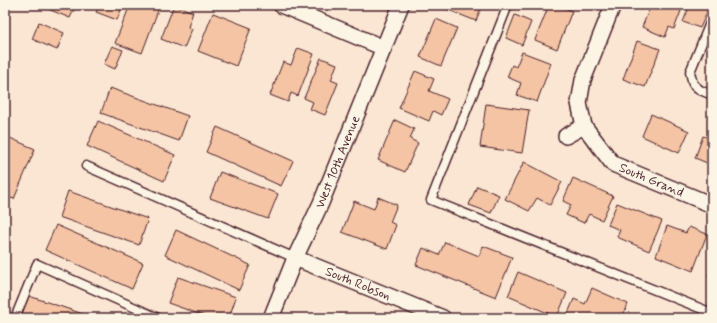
<svg xmlns="http://www.w3.org/2000/svg" width="717" height="323" viewBox="0 0 717 323" font-family="Mynerve,sans-serif">
<rect width="100%" height="100%" fill="#fae6d2"/>
<filter id="ink" filterUnits="userSpaceOnUse"><feTurbulence type="fractalNoise" baseFrequency=".025" numOctaves="2"/><feDisplacementMap in="SourceGraphic" scale="8" xChannelSelector="R" yChannelSelector="G"/><feConvolveMatrix kernelMatrix="1 2 1 2 8 2 1 2 1" color-interpolation-filters="sRGB"/></filter>
<g filter="url(#ink)">
<!-- building -->
<path fill="#f4c4a4" stroke="#4a1f2b" d="M50 5H76L70 18 48 9Z
M99 5H123L117 20 96 12Z
M130 5H160L142 53 115 43Z
M174 5 193 12 188 27 192 29 184 48 161 39Z
M442 5H482L476 21 441 7Z
M549 5H558L572 11 557 49 535 40Z
M651 5H676L675 8 681 11 674 29 669 27 665 37 642 27Z
M690 5H696L708 10 700 28 683 22Z
M213 13 251 28 236 66 198 51Z
M515 15 531 22 522 45 506 38Z
M436 19 457 28 441 66 420 57Z
M39 22 64 33 57 50 32 39Z
M637 41 660 49 645 87 623 79Z
M112 46 123 50 115 69 104 64Z
M298 48 314 54 298 96 291 93 288 102 270 95 283 62 291 65Z
M522 52 551 63 537 102 517 95 521 83 507 77 512 65 516 67Z
M321 58 337 64 331 80 338 83 325 115 310 109 313 102 304 98Z
M415 71 434 79 429 91 448 99 441 115 433 111 429 121 399 108Z
M110 88 188 116 179 141 101 113Z
M486 104 529 110 522 153 480 147Z
M651 114 689 131 679 153 642 136Z
M395 120 414 129 410 139 418 143 405 172 378 160Z
M98 121 175 155 164 181 87 146Z
M217 127 293 161 281 186 206 152Z
M703 136 712 139V165L695 158Z
M10 138 35 149 14 199 5 196V150Z
M524 162 562 182 550 205 537 198 529 211 505 199Z
M220 172 278 194 268 219 210 198Z
M573 178 613 196 602 220 589 214 584 223 566 215 571 205 563 201Z
M477 186 499 195 491 213 469 205Z
M68 191 148 219 139 245 59 217Z
M378 197 397 205 390 222 396 225 387 249 342 232 354 201 374 209Z
M617 203 662 221 649 251 617 237 620 230 608 225Z
M5 210 9 212 5 224Z
M56 225 143 263 132 289 45 250Z
M667 226 686 233 689 227 707 234 693 271 656 256Z
M176 230 250 265 239 290 165 255Z
M445 242 479 256 483 246 512 257 496 297 416 265 423 248 439 255Z
M712 266V279L708 277Z
M518 272 567 293 557 317 508 296Z
M178 277 236 297 229 318H210L168 303Z
M592 288 628 304 622 318H566L574 299 585 304Z
M26 295 95 318H18Z
M340 314 351 318H338Z"/>
<g fill="none" stroke-linecap="round" stroke-linejoin="round">
<defs>
<path id="lane" d="M508 5 431 200 712 313
M712 18 690 72 693 84 700 90 712 95
M86 166 295 258
M15 318 37 264 158 318"/>
<g id="street">
<path d="M281 5 384 48"/>
<path id="s1" d="M613 5 583 80 579 103 584 126 613 164 712 205"/>
<path d="M566 136 584 126"/>
<path id="s2" d="M295 258 443 318"/>
<path id="s3" d="M271 318 295 258 321 203 401 5"/>
</g>
</defs>
<!-- lane casing -->
<use href="#lane" stroke="#4a1f2b" stroke-width="11"/>
<!-- street casing -->
<use href="#street" stroke="#4a1f2b" stroke-width="18"/>
<!-- lane -->
<use href="#lane" stroke="#fcf5e5" stroke-width="8"/>
<!-- street -->
<use href="#street" stroke="#fcf5e5" stroke-width="15"/>
</g>
</g>
<g text-anchor="middle" dominant-baseline="central" stroke-width="4" stroke-linejoin="round" paint-order="stroke">
<!-- street labels -->
<g font-size="13" fill="#4a1f2b" stroke="#fcf5e5">
<text stroke="none"><textPath href="#s3" startOffset="170">West 10th Avenue</textPath></text>
<text stroke="none"><textPath href="#s1" startOffset="217">South Grand</textPath></text>
<text stroke="none"><textPath href="#s2" startOffset="68">South Robson</textPath></text>
</g>
</g>
<!-- margin -->
<rect width="717" height="323" fill="none" stroke="#fcf5e5" stroke-width="20"/>
<rect x="10" y="10" width="697" height="303" fill="none" stroke="#4a1f2b" stroke-width="1.5" filter="url(#ink)"/>
</svg>
